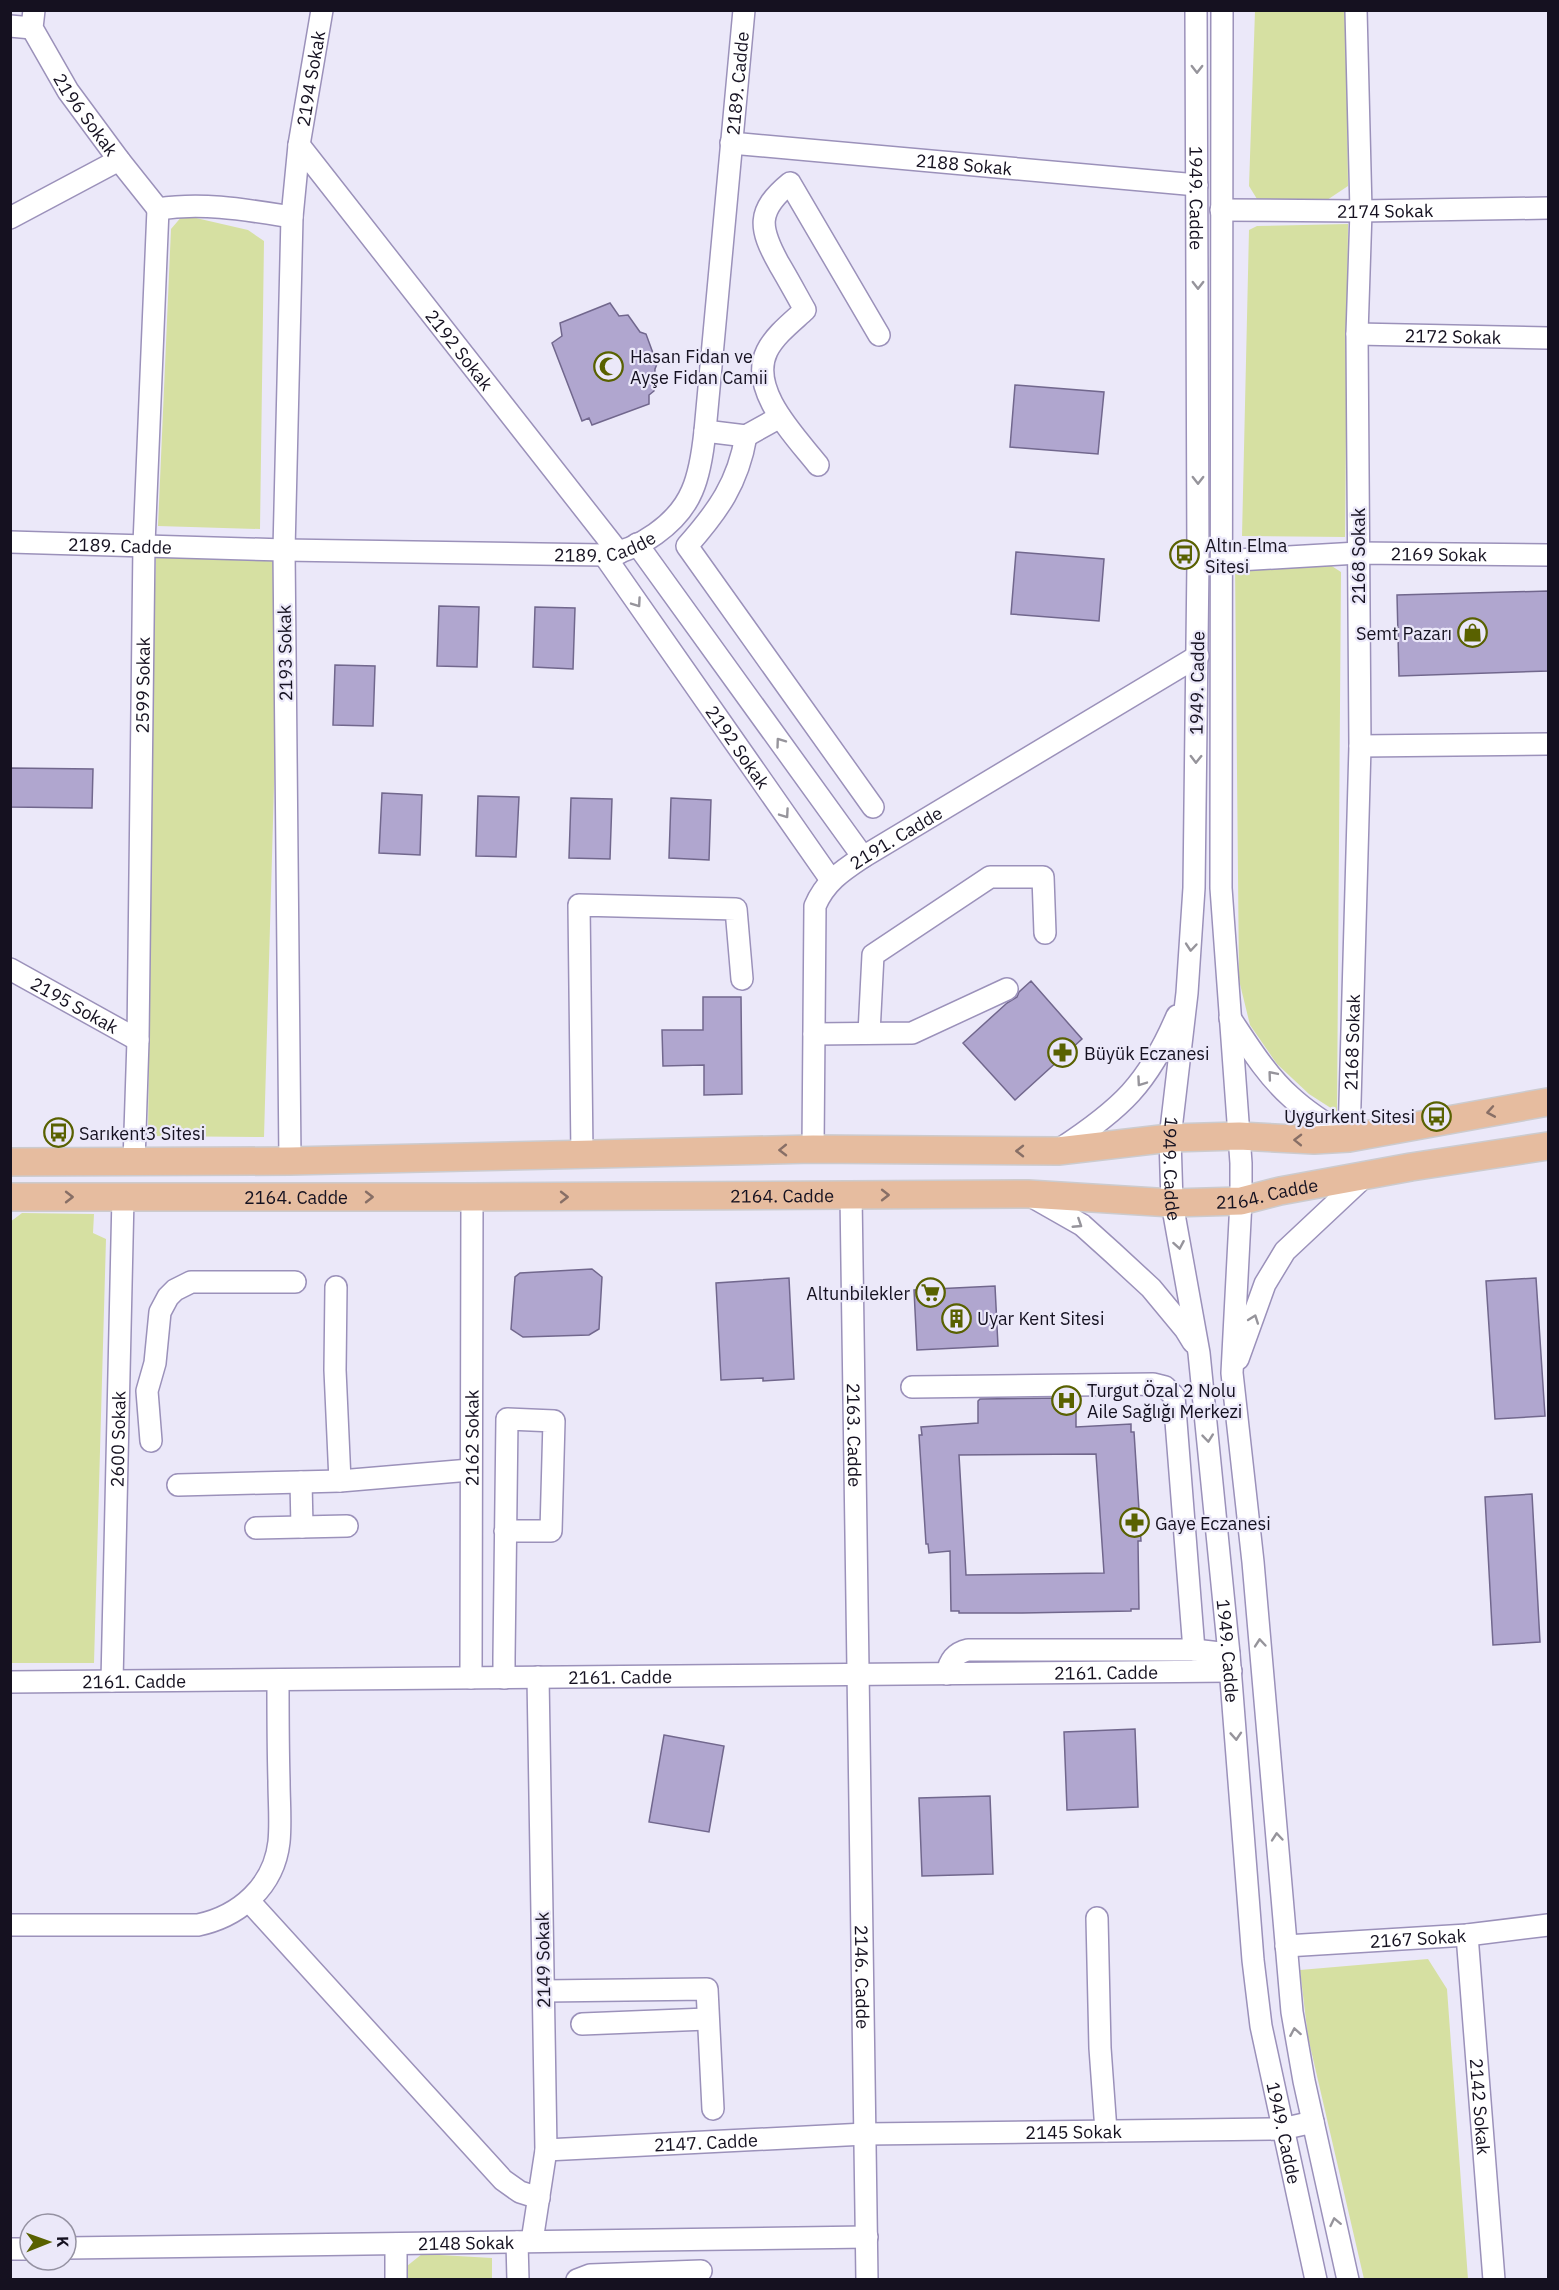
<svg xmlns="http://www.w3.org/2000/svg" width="1559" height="2290" viewBox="0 0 1559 2290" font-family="'IBM Plex Sans',sans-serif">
<rect width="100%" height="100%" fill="#ebe8f9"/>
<!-- green -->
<path fill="#d6e0a2" d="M1255 11H1346L1348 186 1327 200 1257 199 1249 186Z
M183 215 248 230 264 241 260 529 158 526 171 229Z
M1348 224 1345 537 1242 536 1249 230 1257 226Z
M156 556 275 560 280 576 264 1137 148 1136 154 617Z
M1324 561 1341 572 1337 1112 1309 1094 1277 1064 1250 1025 1239 980 1235 563Z
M22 1213 94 1214 93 1233 106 1239 94 1663H11L10 1222Z
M1428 1959 1447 1989 1468 2279H1364L1308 2037 1300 1970Z
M422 2254 492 2258V2279H402V2270Z"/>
<!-- building -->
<path fill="#b0a6cf" stroke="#71678d" stroke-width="1.5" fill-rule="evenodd" d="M610 303 619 316 628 315 640 332 646 334 657 364 655 369 654 391 649 395V404L592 425 589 418 582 421 552 343 562 336 560 323Z
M1015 385 1104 392 1098 454 1010 447Z
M1016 552 1104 559 1099 621 1011 614Z
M1548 591V671L1399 676 1397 595Z
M439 606 479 607 477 667 437 666Z
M535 607 575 608 573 669 533 667Z
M335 665 375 666 373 726 333 725Z
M10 768 93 769 92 808 10 807Z
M382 793 422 795 420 855 379 853Z
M478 796 519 797 516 857 476 856Z
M571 798 612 799 610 859 569 858Z
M671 798 711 800 709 860 669 858Z
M1031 981 1082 1039 1015 1100 963 1043 1007 1003 1017 997 1019 992Z
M703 997H741L742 1094 704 1095V1065L663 1066 662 1030H703Z
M592 1269 602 1277 599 1329 589 1335 523 1337 511 1329 515 1277 520 1273Z
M789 1278 794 1379 763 1381V1378L721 1380 716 1283Z
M1536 1278 1545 1416 1495 1419 1486 1281Z
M995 1286 998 1346 917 1350 914 1290Z
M1073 1398 1076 1399V1427L1131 1424V1432H1134L1141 1541H1138L1139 1609H1131V1611L1022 1613H959V1611H951L950 1551 929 1553 928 1544H926L919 1435H922L921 1427 978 1423V1401L980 1399ZM1096 1454 1104 1573 966 1575 959 1455Z
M1532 1494 1540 1642 1493 1645 1485 1497Z
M1135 1729 1138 1807 1067 1810 1064 1732Z
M664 1735 724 1746 709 1832 649 1822Z
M990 1796 993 1874 922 1876 919 1798Z"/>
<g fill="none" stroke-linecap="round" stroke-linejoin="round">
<defs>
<g id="minor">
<path id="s1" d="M34 10 32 28 68 91 119 160 158 209"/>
<path id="s2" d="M1196 10 1198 562 1194 888 1187 993 1170 1138 1172 1203 1199 1353 1229 1654 1253 1960 1261 2026 1316 2280"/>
<path d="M1222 10 1221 888 1241 1163V1201L1232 1373 1253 1562 1292 2012 1304 2081 1348 2280"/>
<path d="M10 26 32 28"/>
<path id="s3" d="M731 143 1197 185"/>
<path id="s4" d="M299 145 619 553"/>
<path d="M158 209C204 202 247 210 292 217"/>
<path id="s5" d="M1221 210 1361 211 1548 208"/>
<path d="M10 218 119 160"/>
<path id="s6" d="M1357 334 1548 338"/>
<path d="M705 431 746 436 780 417"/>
<path d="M746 436C738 483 718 511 687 546L873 807"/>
<path d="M818 465C796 437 748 390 767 351 775 335 792 322 805 310 796 294 788 279 779 264 759 228 756 211 790 183L879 335"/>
<path id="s7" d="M10 542 284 550 604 555C638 551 678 524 692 491 700 473 703 450 705 431L744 10"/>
<path d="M637 544 863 857"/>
<path id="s8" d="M604 555 831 880"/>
<path id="s9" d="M1221 561 1358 553 1548 555"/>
<path d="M1360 746 1548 744"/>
<path id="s10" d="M10 969 138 1040"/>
<path id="s11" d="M1230 1018C1248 1045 1267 1076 1291 1097 1308 1113 1329 1126 1349 1138L1360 746 1357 334 1361 211 1356 10"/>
<path d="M869 1033 873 955 990 877H1043L1045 933"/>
<path d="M814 1034 912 1033 1007 989"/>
<path id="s12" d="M813 1149 815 906C825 882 842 871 863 857L1198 656"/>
<path d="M1060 1149C1121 1109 1148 1084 1177 1016"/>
<path d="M582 1154 579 905 736 909 742 979"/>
<path id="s13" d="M290 1161 284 550 292 217 299 145 322 10"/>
<path id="s14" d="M134 1162 138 1040 144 544 158 209"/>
<path id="s15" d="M851 1195 867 2280"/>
<path d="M1031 1196 1082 1225 1112 1252 1151 1288 1185 1329 1193 1342"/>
<path d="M336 1287 335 1370 340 1481"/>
<path d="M1238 1359 1265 1284 1285 1251 1365 1176"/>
<path d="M912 1387 1153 1384 1165 1387 1174 1396 1194 1650H968C955 1653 949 1661 947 1674"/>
<path d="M151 1441 147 1391 155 1363 160 1312 168 1297 175 1290 191 1282H295"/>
<path d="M301 1482 302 1527"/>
<path d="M178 1485 340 1481 470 1470"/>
<path d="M256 1528 347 1526"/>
<path d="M1194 1650 1229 1654"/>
<path id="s16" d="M471 1678 472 1197"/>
<path d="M504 1678V1658L507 1419 554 1421 551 1531H505"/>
<path id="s17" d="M112 1681 123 1197"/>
<path id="s18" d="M10 1682 1231 1671"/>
<path d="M249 1901 503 2180 520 2192 539 2198"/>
<path d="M1097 1918 1100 2048 1106 2131"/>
<path d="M10 1925H198C240 1916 274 1886 279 1842 281 1822 279 1801 279 1781 278 1748 278 1714 278 1680"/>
<path id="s19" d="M1467 1935 1494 2280"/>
<path id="s20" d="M1286 1946 1467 1935 1548 1925"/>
<path d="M544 1991 707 1989 713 2109"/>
<path d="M582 2024 707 2019"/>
<path id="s21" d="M546 2150 865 2134 1282 2129 1313 2122"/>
<path d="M532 2241 546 2150 538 1677"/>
<path d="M517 2242 518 2280"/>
<path d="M396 2244V2280"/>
<path id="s22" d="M66 2248 867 2237"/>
<path d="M10 2249H30"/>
<path d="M577 2280 590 2275 701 2271"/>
</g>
<g id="major">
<path d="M10 1162 290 1161 813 1149 1058 1151 1170 1138 1239 1136 1314 1140 1349 1138 1548 1102"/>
<path id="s23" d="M10 1197H472L1028 1194 1172 1203 1241 1201 1280 1191 1411 1167 1548 1146"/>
</g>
</defs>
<!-- minor casing -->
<use href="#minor" stroke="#9b91ba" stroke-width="24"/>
<!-- major casing -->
<use href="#major" stroke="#cccbce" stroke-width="30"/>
<!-- minor -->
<use href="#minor" stroke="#fff" stroke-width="21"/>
<!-- major -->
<use href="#major" stroke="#e6bc9f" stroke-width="27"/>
</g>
<!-- one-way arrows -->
<defs><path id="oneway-chevron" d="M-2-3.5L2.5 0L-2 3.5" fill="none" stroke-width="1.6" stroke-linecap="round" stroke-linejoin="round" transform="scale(1.5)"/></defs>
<g stroke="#96949b">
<use href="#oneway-chevron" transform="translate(1197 69) rotate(90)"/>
<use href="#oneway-chevron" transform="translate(1198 285) rotate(90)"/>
<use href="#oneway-chevron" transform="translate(1198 480) rotate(90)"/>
<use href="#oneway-chevron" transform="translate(637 603) rotate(55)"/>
<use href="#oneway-chevron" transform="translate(780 742) rotate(-126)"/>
<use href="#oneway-chevron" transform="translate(1196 759) rotate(91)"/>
<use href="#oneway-chevron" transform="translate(785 814) rotate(55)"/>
<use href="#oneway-chevron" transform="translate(1191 947) rotate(95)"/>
<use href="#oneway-chevron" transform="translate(1272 1075) rotate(-130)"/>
<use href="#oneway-chevron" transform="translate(1141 1082) rotate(125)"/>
<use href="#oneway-chevron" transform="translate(1078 1224) rotate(33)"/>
<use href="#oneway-chevron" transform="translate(1179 1245) rotate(80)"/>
<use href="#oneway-chevron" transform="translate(1254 1319) rotate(-70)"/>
<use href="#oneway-chevron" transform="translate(1208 1438) rotate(84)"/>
<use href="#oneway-chevron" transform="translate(1260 1643) rotate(-95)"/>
<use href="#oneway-chevron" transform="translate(1236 1736) rotate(86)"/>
<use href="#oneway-chevron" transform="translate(1277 1837) rotate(-95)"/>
<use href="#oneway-chevron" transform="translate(1295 2032) rotate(-100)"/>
<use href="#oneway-chevron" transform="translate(1335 2222) rotate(-102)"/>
</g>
<g stroke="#886f66">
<use href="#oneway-chevron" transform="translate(1491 1112) rotate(170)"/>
<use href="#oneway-chevron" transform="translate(1298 1140) rotate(-179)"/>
<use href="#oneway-chevron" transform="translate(783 1150) rotate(179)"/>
<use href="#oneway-chevron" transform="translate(1020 1151) rotate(-180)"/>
<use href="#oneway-chevron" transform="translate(885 1195)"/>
<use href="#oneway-chevron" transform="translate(69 1197)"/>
<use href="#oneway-chevron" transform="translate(369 1197)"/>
<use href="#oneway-chevron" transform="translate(564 1197)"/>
</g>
<!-- icons -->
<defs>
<symbol id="mosque-ring" viewBox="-11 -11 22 22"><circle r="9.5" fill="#ebe8f9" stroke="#596100" stroke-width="1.5"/><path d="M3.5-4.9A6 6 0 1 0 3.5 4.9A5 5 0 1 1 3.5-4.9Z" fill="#596100"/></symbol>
<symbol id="bus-ring" viewBox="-11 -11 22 22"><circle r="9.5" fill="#ebe8f9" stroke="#596100" stroke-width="1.5"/><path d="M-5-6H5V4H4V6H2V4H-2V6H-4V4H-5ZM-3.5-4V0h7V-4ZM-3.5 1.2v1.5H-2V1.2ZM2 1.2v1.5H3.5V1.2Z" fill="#596100"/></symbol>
<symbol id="shop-ring" viewBox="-11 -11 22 22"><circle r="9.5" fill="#ebe8f9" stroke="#596100" stroke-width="1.5"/><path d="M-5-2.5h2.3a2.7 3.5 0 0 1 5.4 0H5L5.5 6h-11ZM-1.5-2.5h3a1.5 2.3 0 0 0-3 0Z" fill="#596100"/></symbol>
<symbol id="pharmacy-ring" viewBox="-11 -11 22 22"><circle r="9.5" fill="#ebe8f9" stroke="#596100" stroke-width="1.5"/><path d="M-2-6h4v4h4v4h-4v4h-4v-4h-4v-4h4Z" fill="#596100"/></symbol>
<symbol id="supermarket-ring" viewBox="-11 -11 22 22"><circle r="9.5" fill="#ebe8f9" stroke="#596100" stroke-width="1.5"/><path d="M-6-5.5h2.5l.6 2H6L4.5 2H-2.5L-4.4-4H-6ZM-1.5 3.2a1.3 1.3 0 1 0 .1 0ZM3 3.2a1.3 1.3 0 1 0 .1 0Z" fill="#596100"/></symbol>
<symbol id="building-ring" viewBox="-11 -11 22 22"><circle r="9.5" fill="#ebe8f9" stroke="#596100" stroke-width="1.5"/><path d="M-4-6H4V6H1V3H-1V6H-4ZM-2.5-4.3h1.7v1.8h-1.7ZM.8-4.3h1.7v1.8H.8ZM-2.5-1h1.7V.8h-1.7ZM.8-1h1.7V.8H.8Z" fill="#596100"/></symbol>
<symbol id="hospital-ring" viewBox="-11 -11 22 22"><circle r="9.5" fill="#ebe8f9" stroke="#596100" stroke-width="1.5"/><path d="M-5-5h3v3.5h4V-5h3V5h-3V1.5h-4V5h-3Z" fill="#596100"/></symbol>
</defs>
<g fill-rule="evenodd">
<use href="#mosque-ring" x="592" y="350" width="33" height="33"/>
<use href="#bus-ring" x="1168" y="538" width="33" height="33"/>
<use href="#shop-ring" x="1456" y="616" width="33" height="33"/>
<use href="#pharmacy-ring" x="1046" y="1036" width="33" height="33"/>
<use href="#bus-ring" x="1420" y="1100" width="33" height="33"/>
<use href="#bus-ring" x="42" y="1116" width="33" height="33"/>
<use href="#supermarket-ring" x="914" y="1276" width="33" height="33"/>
<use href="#building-ring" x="940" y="1302" width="33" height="33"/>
<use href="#hospital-ring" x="1050" y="1384" width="33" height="33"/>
<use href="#pharmacy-ring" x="1118" y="1506" width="33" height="33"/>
</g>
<g text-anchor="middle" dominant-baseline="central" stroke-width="4.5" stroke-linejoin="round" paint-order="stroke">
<!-- street labels -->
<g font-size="18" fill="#151120" stroke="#ebe8f9">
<text stroke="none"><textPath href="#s13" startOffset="1084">2194 Sokak</textPath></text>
<text stroke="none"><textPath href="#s7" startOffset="1118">2189. Cadde</textPath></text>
<text stroke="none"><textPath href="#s1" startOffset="120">2196 Sokak</textPath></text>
<text stroke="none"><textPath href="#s3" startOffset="234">2188 Sokak</textPath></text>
<text stroke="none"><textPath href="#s2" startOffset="188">1949. Cadde</textPath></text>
<text stroke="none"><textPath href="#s5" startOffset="164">2174 Sokak</textPath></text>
<text stroke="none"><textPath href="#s6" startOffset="96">2172 Sokak</textPath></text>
<text stroke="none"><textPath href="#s4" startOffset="260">2192 Sokak</textPath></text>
<text stroke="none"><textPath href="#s7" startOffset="596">2189. Cadde</textPath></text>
<text stroke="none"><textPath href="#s7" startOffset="110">2189. Cadde</textPath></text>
<text stroke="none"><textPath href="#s9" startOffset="218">2169 Sokak</textPath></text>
<text transform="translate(1358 556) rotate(-90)">2168 Sokak</text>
<text transform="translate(285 653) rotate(-91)">2193 Sokak</text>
<text transform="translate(1197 683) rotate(-89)">1949. Cadde</text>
<text stroke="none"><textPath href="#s14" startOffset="477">2599 Sokak</textPath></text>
<text stroke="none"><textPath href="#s8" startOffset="234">2192 Sokak</textPath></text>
<text stroke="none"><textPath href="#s12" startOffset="351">2191. Cadde</textPath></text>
<text stroke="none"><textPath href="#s10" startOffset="74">2195 Sokak</textPath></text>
<text stroke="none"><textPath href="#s11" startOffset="267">2168 Sokak</textPath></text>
<text stroke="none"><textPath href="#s2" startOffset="1160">1949. Cadde</textPath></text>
<text stroke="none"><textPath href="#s23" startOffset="1258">2164. Cadde</textPath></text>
<text stroke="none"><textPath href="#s23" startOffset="772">2164. Cadde</textPath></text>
<text stroke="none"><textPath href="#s23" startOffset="286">2164. Cadde</textPath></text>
<text stroke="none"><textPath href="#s15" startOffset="240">2163. Cadde</textPath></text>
<text stroke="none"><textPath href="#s16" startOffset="240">2162 Sokak</textPath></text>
<text stroke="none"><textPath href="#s17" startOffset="242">2600 Sokak</textPath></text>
<text stroke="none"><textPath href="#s2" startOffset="1646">1949. Cadde</textPath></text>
<text stroke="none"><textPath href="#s18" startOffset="1096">2161. Cadde</textPath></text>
<text stroke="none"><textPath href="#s18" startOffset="610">2161. Cadde</textPath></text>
<text stroke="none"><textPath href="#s18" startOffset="124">2161. Cadde</textPath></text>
<text stroke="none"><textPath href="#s20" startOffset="132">2167 Sokak</textPath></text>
<text transform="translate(543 1960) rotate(-91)">2149 Sokak</text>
<text stroke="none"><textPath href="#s15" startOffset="782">2146. Cadde</textPath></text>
<text stroke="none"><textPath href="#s19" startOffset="172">2142 Sokak</textPath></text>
<text stroke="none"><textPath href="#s21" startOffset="528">2145 Sokak</textPath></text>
<text stroke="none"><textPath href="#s2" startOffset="2132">1949. Cadde</textPath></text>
<text stroke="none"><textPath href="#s21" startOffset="160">2147. Cadde</textPath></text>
<text stroke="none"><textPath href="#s22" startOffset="400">2148 Sokak</textPath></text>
</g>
<!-- poi labels -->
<g font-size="18" fill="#151120" stroke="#ebe8f9" text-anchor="start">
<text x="630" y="356">Hasan Fidan ve<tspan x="630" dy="21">Ayşe Fidan Camii</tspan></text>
<text x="1205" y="545">Altın Elma<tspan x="1205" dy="21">Sitesi</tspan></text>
<text x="1452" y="633" text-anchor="end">Semt Pazarı</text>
<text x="1084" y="1053">Büyük Eczanesi</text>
<text x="1415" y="1116" text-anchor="end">Uygurkent Sitesi</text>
<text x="79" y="1133">Sarıkent3 Sitesi</text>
<text x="910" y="1293" text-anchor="end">Altunbilekler</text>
<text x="977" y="1318">Uyar Kent Sitesi</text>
<text x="1087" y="1390">Turgut Özal 2 Nolu<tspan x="1087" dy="21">Aile Sağlığı Merkezi</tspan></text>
<text x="1155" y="1523">Gaye Eczanesi</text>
</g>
</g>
<!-- border -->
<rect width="1559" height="2290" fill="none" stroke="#151120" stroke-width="24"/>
<!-- north arrow -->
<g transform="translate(48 2242) rotate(89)"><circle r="28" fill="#ebe8f9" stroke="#9592a2" stroke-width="1.5"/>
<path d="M0-4.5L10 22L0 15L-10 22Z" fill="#596100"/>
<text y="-9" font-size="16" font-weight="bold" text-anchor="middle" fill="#151120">K</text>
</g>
</svg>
